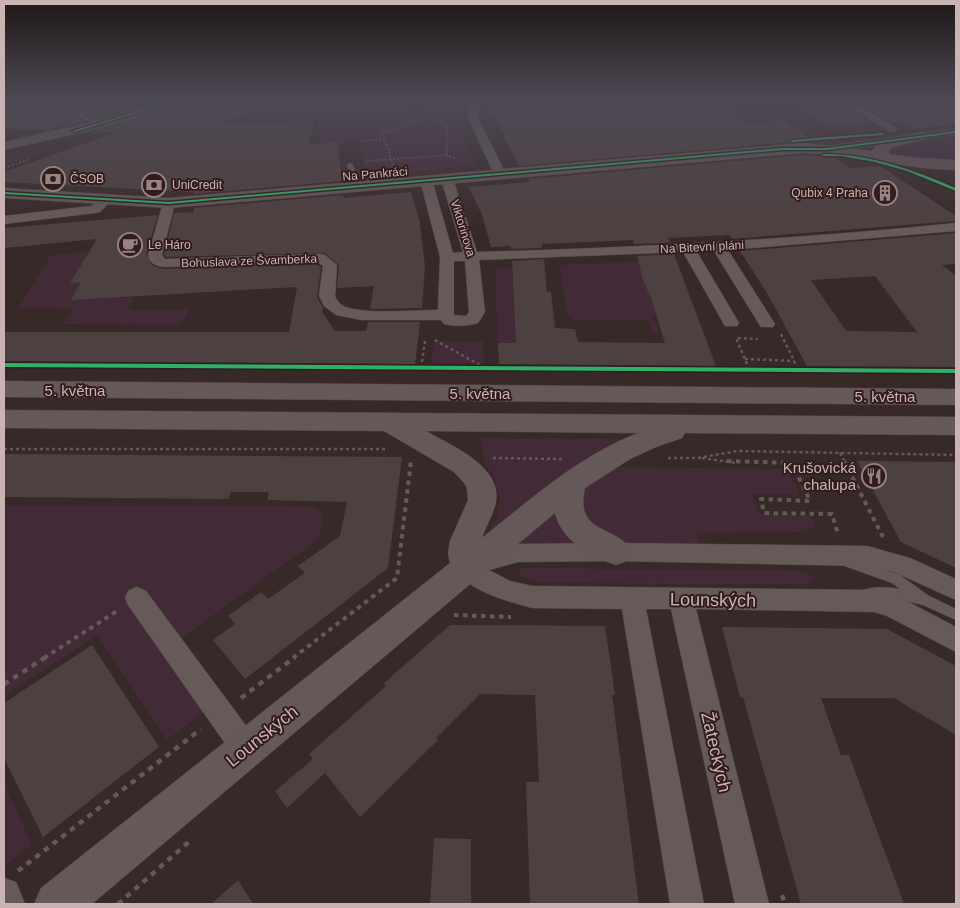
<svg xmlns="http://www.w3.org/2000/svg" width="960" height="908" viewBox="0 0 960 908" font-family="Arial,sans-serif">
<rect width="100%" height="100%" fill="#382929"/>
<!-- green -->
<path fill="#432a37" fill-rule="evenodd" d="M213 99H464L460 120 466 142 476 166 365 175 359 141 272 147 298 141H317L316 121 244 123 193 106ZM417 100 432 103 424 108 428 109 424 111H420L403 117 392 112 396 110H401Z
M824 99 878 131 731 144 720 135 863 123Z
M887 135 889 137 839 145 784 144Z
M956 137V162H944L889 154V147L908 143Z
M33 151H37V155L4 166V155Z
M146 246 71 282H81L71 300 133 297 128 310 190 309 181 325 63 324 74 309 18 308 51 255Z
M676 260 641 272 643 280H676L647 287 657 316H653L659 333H652L648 320H575L567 315 559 265Z
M544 266 545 272H513L516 340 518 343H498L495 269Z
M483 341 484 363 432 364 433 342Z
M481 438 620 439 576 466 477 545 496 520 500 500 496 483 492 473 484 464Z
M615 467 788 469 799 495H752L759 514 812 516 815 526 802 532 697 533 701 548 631 547 611 540 582 513 584 486Z
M4 505 316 507 322 512V529L316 541 169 647 209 707 167 740 97 635 4 696Z
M555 512 563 528 575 543 519 546 517 544Z
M524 568 803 571 809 574 813 578 811 582 806 584 546 583 519 576 520 569Z
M4 784 32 844 4 866Z"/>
<!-- building -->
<path fill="#4d4040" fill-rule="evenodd" d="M44 99H161L97 119 77 112 75 117 86 122 46 130 4 129V107L37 105 35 108 40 110 50 105Z
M190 99H280L281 101 220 124 315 121 308 145 337 142 342 181 193 194V192L4 182V172L115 133 91 132 187 104Z
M550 99H717L747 123 783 120 815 142 803 141 520 166 503 136H505L491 110 506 102Z
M787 99H834L872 123 828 126Z
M852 99H956V124L911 129 896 121 889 122Z
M803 155 836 158 851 168 880 166 956 216V221L732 239 729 235 668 238 670 243 634 244 633 240 542 244V248L511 249V246L491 247 482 215 469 187 530 182 528 179Z
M411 192 420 223 425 266 422 308 370 309 374 286 337 288 339 265 325 253 166 257 164 255 174 213 194 212V208L343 195 344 198Z
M158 215 146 254 152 265 163 269 316 264 321 267 317 297 323 308 322 312 335 331H366L368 322H420L415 364 4 361V332H289L297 287 71 300 81 282 70 283 97 239 4 248V228Z
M956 233V264L942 265 956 276V367L807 366 767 293 740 251ZM875 276 917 332 846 331 811 280Z
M674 254 716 366 499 364 498 343H516L512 261 544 259 547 292H551L555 328 575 329 578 342 665 343 651 298 643 280 637 256Z
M4 454 402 457 388 568 245 679 213 640 235 624 228 616 261 592 268 599 305 573 298 566 340 536 347 502 267 500 269 492H231L228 499 4 497Z
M857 461 956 462V568L901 542Z
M450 625 605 626 615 695H612L639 904H530L526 782H539L535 695 480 694 436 738 438 740 360 817 325 773 287 808 275 791 313 759 309 754 386 686 384 683Z
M722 627 887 629 956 666V735L894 698H821L841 755H849L904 904H801L743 697H740Z
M92 645 159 747 43 837 4 758V703Z
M434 838 471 839V904H430Z
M238 880 253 904H211Z"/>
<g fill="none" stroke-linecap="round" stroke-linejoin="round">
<defs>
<path id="lane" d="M42 100 48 104 39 108 37 107 43 104 41 103 4 105V103Z
M77 114H81L104 124 99 125 77 116Z
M350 163 353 165 359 187 354 186 347 165Z
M846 557 900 575 929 596 956 609V620L923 605 910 602 889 598 867 599 863 598 861 594 863 590C875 586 888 587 900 589L892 583 842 565 840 562 842 559Z"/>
<path id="street" d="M472 99H482L478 114 479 120 506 174 504 176 500 178 494 174 469 120 468 114Z
M836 99H848L898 129 893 132 889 131Z
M956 129V135L827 152 821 149 827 146Z
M447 175 453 179 477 252C637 248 797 239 956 223V231L728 250 775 324 773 327H761L759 324 714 251 697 252 739 323 737 326H725L683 252 479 260 485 312 478 323C467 326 455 327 444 324L441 320H361L336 315 324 306 319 296 323 266 317 262 163 267C155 265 150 264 148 255L163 203 169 199 175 203 162 255 165 259 320 254 325 255 337 265 335 296C337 302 343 307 349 308 370 314 414 310 438 310L440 257 420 180 426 176 432 180 453 253 463 252 441 179ZM454 261H465L469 312 466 316 454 315Z
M106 196 112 200 100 212 95 213 4 224V216L91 206Z
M616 543 867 546 910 558 956 579V600L894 572 867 566 616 561 518 562 489 570 510 581 532 586 874 590 903 599 956 627V652L887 616 874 612 696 609 769 904H735L671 609H646L704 904H670L622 609 532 608C510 602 467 591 456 569L460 562 470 560 471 557 518 544Z
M137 587 146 591 256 739 260 749 256 759 246 763 236 759 128 605 125 598 128 591Z
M4 878 16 882 25 904H4Z"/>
<path id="secondary" d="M167 99H188L186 102 106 127 4 150V142L97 121Z
M921 132 926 133 928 136 926 139 890 148 889 154 918 158 956 160V170C905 169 855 155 803 153L169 208 4 198V188L169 198 803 143 872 151 880 142Z
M4 381 956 389V405L4 397Z
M4 410 956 417V435L685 433 682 438 656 447 630 459 585 488C574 536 618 524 632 552L627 561 616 565C590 556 562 541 555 513L481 575 479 579 475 580 92 904H34L41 888 450 563 448 553 450 541 468 500 467 489 465 484 454 472 384 431 4 428ZM426 431 638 433C579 456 532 498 482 538 486 525 494 514 496 501 502 466 450 445 426 431Z"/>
</defs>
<!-- lane casing -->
<use href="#lane" stroke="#524747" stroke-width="1"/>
<!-- street casing -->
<use href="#street" stroke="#524747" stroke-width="1"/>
<!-- secondary casing -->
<use href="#secondary" stroke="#524444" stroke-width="1"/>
<!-- path-far3 -->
<path stroke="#645859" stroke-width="2" stroke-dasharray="2 2" stroke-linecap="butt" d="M442 99 440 104 424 118 447 124V155L457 159
M359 141 385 139
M368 163 367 161 447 155
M393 165 383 133 424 118
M4 168 30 159
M941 183 956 190"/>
<!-- path-far2 -->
<path stroke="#645859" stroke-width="2.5" stroke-dasharray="3 3" stroke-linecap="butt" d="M781 334 798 369
M435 340 485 368
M425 341 421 369 956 371
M745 359 794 361
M747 364 736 338 758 339
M4 449H388
M840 453 845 463
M493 458 564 459
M668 458H698L737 451 956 455
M702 458 736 463"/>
<!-- path-far1 -->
<path stroke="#645859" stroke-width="4" stroke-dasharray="4.5 4.5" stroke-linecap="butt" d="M727 461 792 463 810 501 761 499 764 513 832 514 838 534
M844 461 883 537
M454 615 511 617
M44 658 117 611
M293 658 397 578 411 461"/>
<!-- path -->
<path stroke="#645859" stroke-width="4.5" stroke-dasharray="5.5 5.5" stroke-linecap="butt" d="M4 684 46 657
M241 698 295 657
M18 871 201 729
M782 895 785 904
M118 904 191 840"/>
<!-- lane -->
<use href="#lane" fill="#665a59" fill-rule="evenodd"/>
<!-- street -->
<use href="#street" fill="#665a59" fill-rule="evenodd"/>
<!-- secondary -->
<use href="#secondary" fill="#645858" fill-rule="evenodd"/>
<defs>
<path id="cycleway" d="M177 99H183L75 132 72 131Z
M956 131V133L827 150H782L169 204 4 194V192L169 202 782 148H827Z
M882 133H883V135L792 142 790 141 792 140Z
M824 154C871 154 913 170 956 188V191L907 171 875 162 841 156H823L822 155Z
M4 363 956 369V373L4 367Z"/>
</defs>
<!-- cycleway casing -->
<use href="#cycleway" stroke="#331d1c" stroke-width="3"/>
<!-- cycleway -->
<use href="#cycleway" fill="#2db169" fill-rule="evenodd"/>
</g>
<!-- sky -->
<linearGradient id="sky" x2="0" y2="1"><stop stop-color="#1f1717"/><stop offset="0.44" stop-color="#4d4954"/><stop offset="1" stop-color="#4d4954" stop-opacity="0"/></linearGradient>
<rect width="960" height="226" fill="url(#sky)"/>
<!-- icons -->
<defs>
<symbol id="bank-ring" viewBox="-11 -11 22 22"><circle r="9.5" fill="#331d1c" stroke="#968383" stroke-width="1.5"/><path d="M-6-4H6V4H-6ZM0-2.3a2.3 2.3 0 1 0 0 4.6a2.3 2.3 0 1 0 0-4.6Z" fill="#968383"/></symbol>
<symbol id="building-ring" viewBox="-11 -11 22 22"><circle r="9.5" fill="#331d1c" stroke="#968383" stroke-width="1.5"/><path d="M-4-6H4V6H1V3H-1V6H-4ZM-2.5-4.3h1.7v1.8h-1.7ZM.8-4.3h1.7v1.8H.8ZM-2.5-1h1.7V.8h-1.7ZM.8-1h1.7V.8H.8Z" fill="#968383"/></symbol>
<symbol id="cafe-ring" viewBox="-11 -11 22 22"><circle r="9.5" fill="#331d1c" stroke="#968383" stroke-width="1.5"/><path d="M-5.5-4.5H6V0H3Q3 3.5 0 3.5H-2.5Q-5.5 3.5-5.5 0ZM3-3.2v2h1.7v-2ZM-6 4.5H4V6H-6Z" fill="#968383"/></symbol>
<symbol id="restaurant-ring" viewBox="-11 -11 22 22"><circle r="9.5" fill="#331d1c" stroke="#968383" stroke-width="1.5"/><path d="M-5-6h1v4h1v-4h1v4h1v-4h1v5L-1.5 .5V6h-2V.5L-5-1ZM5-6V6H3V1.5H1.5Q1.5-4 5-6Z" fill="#968383"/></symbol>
</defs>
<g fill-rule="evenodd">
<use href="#bank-ring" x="39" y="165" width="28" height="28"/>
<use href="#bank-ring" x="140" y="171" width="28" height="28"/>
<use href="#building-ring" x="871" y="179" width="28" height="28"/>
<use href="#cafe-ring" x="116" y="231" width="28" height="28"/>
<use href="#restaurant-ring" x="860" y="462" width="28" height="28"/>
</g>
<g text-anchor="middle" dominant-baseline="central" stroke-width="4" stroke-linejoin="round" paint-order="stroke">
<!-- far-street labels -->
<g font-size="12" fill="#c9b4b3" stroke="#331d1c">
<text transform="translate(375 174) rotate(-5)">Na Pankráci</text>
<text transform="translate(463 228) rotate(73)">Viktorinova</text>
<text transform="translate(702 247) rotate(-3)">Na Bitevní pláni</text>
<text transform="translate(249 261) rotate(-2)">Bohuslava ze Švamberka</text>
</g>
<!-- far-poi labels -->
<g font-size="12" fill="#c9b4b3" stroke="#331d1c" text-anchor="start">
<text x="70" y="179">ČSOB</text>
<text x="172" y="185">UniCredit</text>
<text x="868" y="193" text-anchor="end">Qubix 4 Praha</text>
<text x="148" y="245">Le Háro</text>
</g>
<!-- street labels -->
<g font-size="15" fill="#c9b4b3" stroke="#331d1c">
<text x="75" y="390">5. května</text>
<text x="480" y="393">5. května</text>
<text x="885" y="396">5. května</text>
</g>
<!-- poi labels -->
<g font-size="15" fill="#c9b4b3" stroke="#331d1c" text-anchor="end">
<text x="856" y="467">Krušovická<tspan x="856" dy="17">chalupa</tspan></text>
</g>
<!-- near-street labels -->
<g font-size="18" fill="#c9b4b3" stroke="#331d1c">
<text transform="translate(713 600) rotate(1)">Lounských</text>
<text transform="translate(262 736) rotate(-39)">Lounských</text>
<text transform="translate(716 752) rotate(77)">Žateckých</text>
</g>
</g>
<!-- border -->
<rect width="960" height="908" fill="none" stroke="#c9b4b3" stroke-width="10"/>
</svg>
